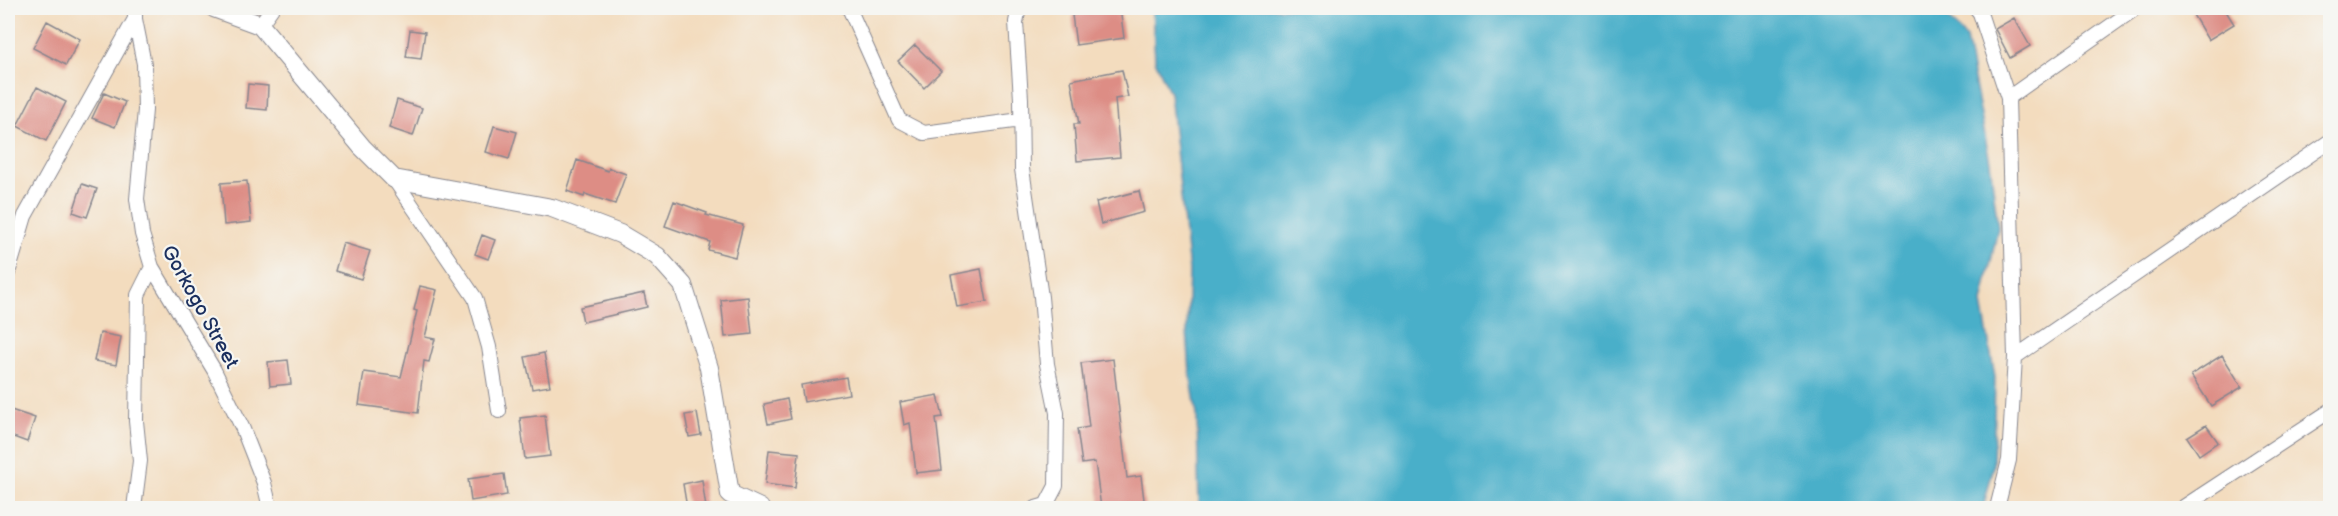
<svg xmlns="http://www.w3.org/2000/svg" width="2338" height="516" viewBox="0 0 2338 516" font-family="'Balsamiq Sans',sans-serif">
<rect width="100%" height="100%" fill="#f6f6f2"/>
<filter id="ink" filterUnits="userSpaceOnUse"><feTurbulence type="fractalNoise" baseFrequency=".0167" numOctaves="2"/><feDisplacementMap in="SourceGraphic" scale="12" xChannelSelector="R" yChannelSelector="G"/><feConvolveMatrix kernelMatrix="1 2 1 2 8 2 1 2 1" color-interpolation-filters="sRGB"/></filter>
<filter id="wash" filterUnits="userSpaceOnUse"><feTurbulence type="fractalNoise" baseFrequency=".008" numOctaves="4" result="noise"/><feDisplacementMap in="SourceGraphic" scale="24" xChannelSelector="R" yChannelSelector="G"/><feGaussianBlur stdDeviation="1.35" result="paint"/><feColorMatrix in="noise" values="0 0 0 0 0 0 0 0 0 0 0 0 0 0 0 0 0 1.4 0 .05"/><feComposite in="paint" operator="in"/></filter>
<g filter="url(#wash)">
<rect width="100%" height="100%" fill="#f3dcbe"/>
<!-- water -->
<path fill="#4aafc9" stroke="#326f94" stroke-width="1.5" d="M1152 8H1939L1966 38 1990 162 1998 228 1982 303 1995 377 1993 469 1983 508H1199L1197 415 1190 373 1187 330 1189 271 1170 93 1155 60Z"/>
<g id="blocks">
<!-- building -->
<path fill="#dd8d85" d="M1120 8 1124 38 1076 45 1072 15Z
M2201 8H2224L2234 24 2208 40 2192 13Z
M2014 18 2030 46 2010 58 1995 29Z
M47 21 80 39 66 65 33 48Z
M410 30 425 32 421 59 406 57Z
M915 45 941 71 924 88 898 61Z
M1122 70 1128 97 1115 99 1120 157 1077 161 1074 124H1079L1071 80Z
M248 84 268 86 267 110 246 108Z
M37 87 66 102 46 141 17 126Z
M104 93 125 102 115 127 92 118Z
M397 100 422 108 413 136 389 128Z
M494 126 517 132 509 159 486 152Z
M577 160 608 171 609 168 626 174 615 204 585 194 584 197 567 191Z
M247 181 251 222 224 225 221 183Z
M82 184 97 189 87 217 73 212Z
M1139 191 1144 212 1101 224 1096 202Z
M674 201 707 213 706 215 743 225 735 257 708 250 710 242 665 226Z
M482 235 495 240 488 259 475 254Z
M343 243 370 251 361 279 335 271Z
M981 269 987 302 957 307 951 275Z
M420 286 437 290 425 337 435 339 429 362 424 361 418 413 359 405 364 372 401 377 417 311 414 310Z
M644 293 647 307 583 322 580 307Z
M748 297 752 334 725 337 721 300Z
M100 333 121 337 116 365 94 361Z
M544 353 550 386 532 389 525 357Z
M2222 355 2242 387 2211 406 2191 375Z
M1113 359 1127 478 1141 476 1145 508H1101L1095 462 1082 464 1077 429 1089 427 1081 363Z
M288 360 291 384 270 386 268 362Z
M846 377 849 394 804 402 801 385Z
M938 395 943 417 936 418 942 470 916 473 910 423 904 425 900 402Z
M787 399 791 419 768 424 764 404Z
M8 409 35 418 27 442 8 435Z
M697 413 701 435 689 437 685 415Z
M545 415 550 456 525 459 520 418Z
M2206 425 2218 442 2199 455 2187 437Z
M769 450 799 453 795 488 765 484Z
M504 474 507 495 471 501 468 479Z
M702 480 706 508H687L683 484Z"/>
</g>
</g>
<g filter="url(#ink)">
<use href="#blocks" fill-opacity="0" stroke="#87868e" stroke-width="1.5"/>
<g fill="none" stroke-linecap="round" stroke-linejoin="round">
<defs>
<path id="street" d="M135 8V19L144 64 145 110 137 199 142 234 152 267 214 370 242 427 264 483 270 508
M849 8 899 120 924 133 1021 120
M1019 8 1016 22 1021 99 1022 169 1041 297 1047 364 1057 413 1056 486 1046 505 1036 508
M1976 8 1980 13 2008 98 2015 357 2009 460 1997 508
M260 25 272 8
M2008 98 2136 8
M394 179 475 298 489 347 499 411
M8 273 25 216 135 19
M2015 357 2330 141
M134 508 140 461 136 421 138 295 152 267
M2182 508 2330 411"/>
<path id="secondary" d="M214 8 260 25 362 147 394 179 552 208 620 234 657 256 683 285 709 368 730 494 760 508"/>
</defs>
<!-- street casing -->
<use href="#street" stroke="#87868e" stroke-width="16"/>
<!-- secondary casing -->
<use href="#secondary" stroke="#87868e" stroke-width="20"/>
<!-- street -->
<use href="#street" stroke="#fff" stroke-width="14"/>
<!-- secondary -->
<use href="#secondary" stroke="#fff" stroke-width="18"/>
</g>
</g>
<g text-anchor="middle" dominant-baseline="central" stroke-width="4.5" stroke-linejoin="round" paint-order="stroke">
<!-- street labels -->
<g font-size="20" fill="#1b2f5e" stroke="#f6f6f2">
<text transform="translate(200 307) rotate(61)">Gorkogo Street</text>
</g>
</g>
<!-- margin -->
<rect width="2338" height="516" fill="none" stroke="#f6f6f2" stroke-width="30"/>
</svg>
